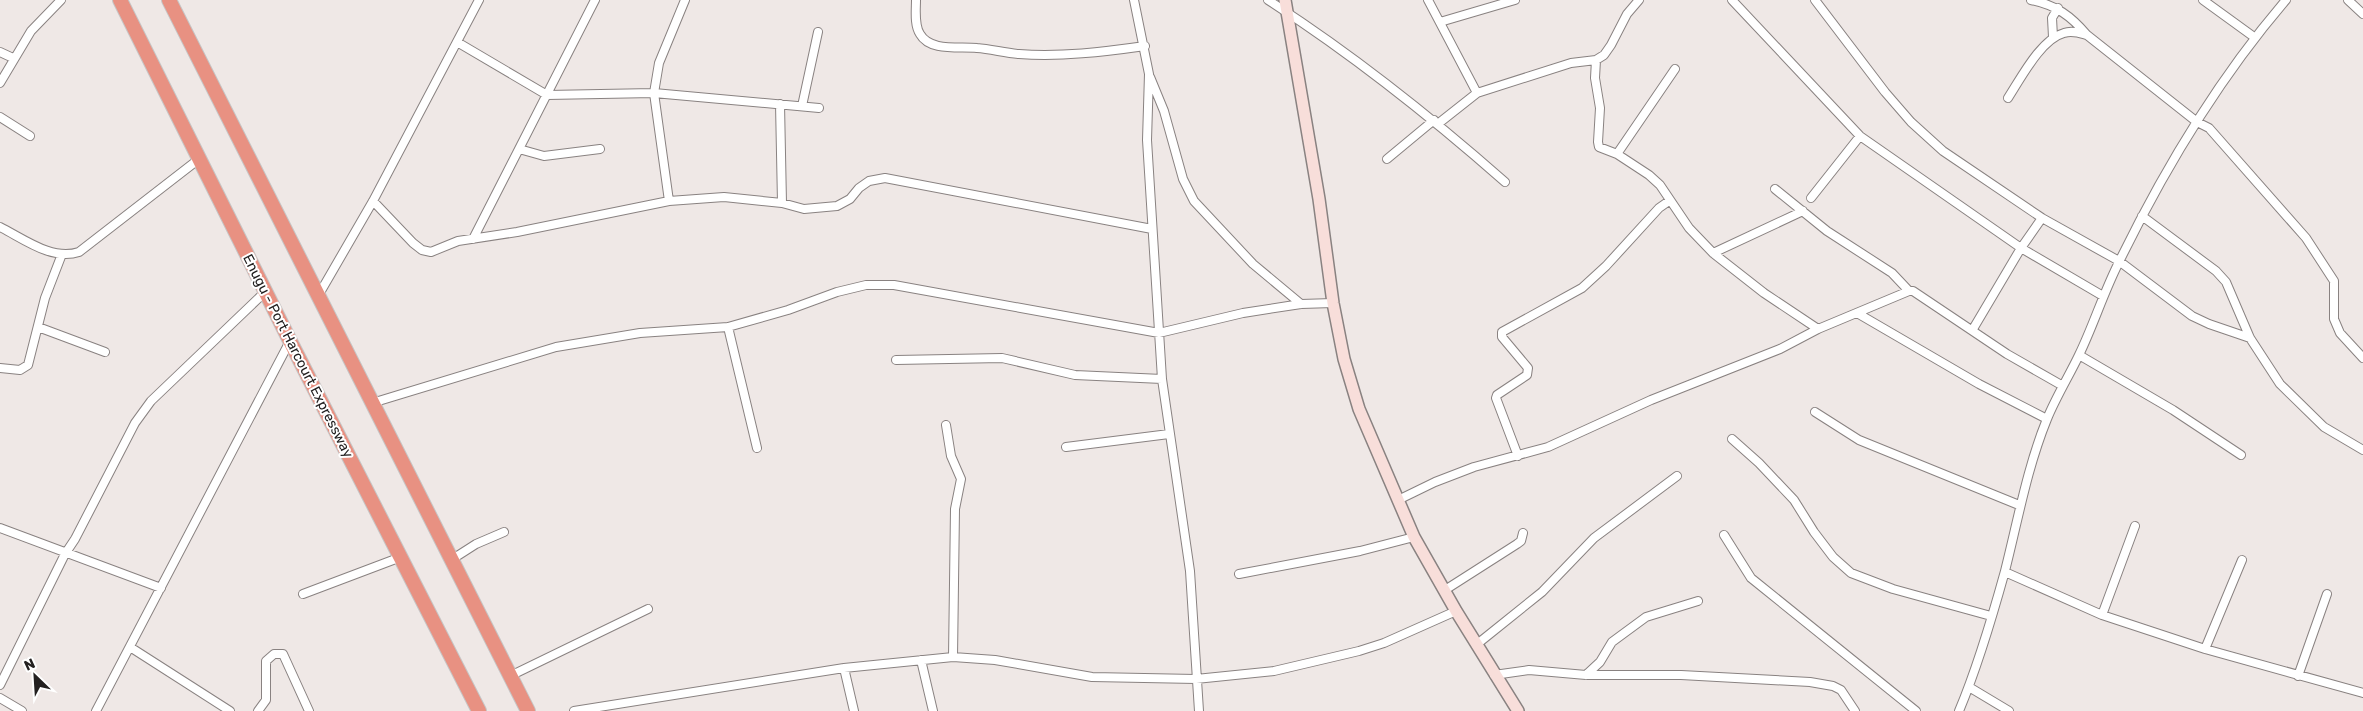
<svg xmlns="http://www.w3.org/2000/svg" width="2363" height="711" viewBox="0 0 2363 711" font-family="Rubik,sans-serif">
<rect width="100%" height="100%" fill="#efe8e6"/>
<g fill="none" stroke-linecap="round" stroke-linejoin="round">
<defs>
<path id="street" d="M916 0C916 10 914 25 920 34 930 52 960 46 977 48 991 49 1005 53 1019 54 1061 57 1103 52 1145 46
M1134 0 1149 74 1147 140 1162 379 1190 571 1199 711
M1268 0C1352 54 1430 116 1505 182
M1428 0 1477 93
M1732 0 1860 136 2021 248 2103 296
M1815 0 1885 92 1911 122 1943 151 2042 218 2119 261 2192 316 2209 324 2250 338
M2031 0C2056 5 2071 16 2087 35
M2203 0 2254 37
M2348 0 2363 14
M1440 22 1515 0
M2053 37 2052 18 2058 8
M457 42 547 95 654 93 819 108
M0 52 13 58
M1596 60 1595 78 1600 108 1598 142 1599 147 1617 154 1649 175 1660 185 1689 228 1713 253 1764 293 1818 329
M1150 77 1164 111 1183 179 1194 201 1253 264 1301 304
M0 83 31 31 61 0
M2008 98C2021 78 2041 39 2064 33 2072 30 2080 33 2087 35L2197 122 2209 128 2306 238 2334 281V319L2340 333 2363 358
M780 104 782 203
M802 106 818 32
M0 117 30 136
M1439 123 1477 93 1571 63 1596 60 1604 55 1611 45 1627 14 1639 0
M519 149 544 156 600 149
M1617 154 1675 69
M1387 159 1434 120
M1775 189 1827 231 1892 273 1909 291
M1811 198 1860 136
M373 201 413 243 422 250 431 252 458 241 517 232 669 201 724 197 782 203 804 209 837 206 850 199 859 188 869 181 885 178 1152 229
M669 201 654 93 659 63 685 0
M2142 216 2216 271 2226 282 2250 338 2280 384 2324 427 2363 450
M0 227C24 239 52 261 79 252L199 159
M473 239 595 0
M1713 253 1803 211
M318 296 373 201 479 0
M1857 313 1979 384 2047 419
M38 327 105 352
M728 327 757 448
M1973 329 2021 248 2042 218
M2079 355 2173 410 2241 455
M896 360 1002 358 1075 375 1162 379
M0 368 20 370 28 365 45 298 62 254
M372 403 556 347 640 333 728 327 788 310 837 292 866 285H894L1159 333 1243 313 1301 304 1333 303
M1815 412 1859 440 2019 505
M946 425 951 456 961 479 955 509 953 657
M1732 439 1759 463 1794 500 1814 532 1833 557 1851 573 1893 589 1991 616
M1066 447 1169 434
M1518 456 1496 398 1497 395 1527 375 1528 368 1502 337V332L1582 288 1606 266 1659 208 1669 201
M1398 500 1435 482 1474 467 1548 447 1651 400 1780 349 1818 329 1909 291H1913L2007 354 2063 386
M0 528 161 588
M1724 535 1751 578 1916 711
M451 560 476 544 504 532
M2005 572 2102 615 2205 649 2363 693
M1239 574 1360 551 1414 537
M1445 590 1517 544 1521 541 1523 533
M303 594 401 557
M2102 615 2135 526
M1476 645 1542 592 1594 538 1677 476
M130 647 230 711
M2205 649 2242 560
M921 660 933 711
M844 668 854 711
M1494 675 1529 670 1586 675H1681L1810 682 1833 686 1841 690 1855 711
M1586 675 1600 662 1612 642 1646 617 1698 601
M510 676 648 609
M2298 676 2327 594
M0 685 65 554 75 539 135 423 151 401 265 292
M1969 687 2009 711
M0 698 22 711
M96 711 290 341
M258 711 266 700V661L274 654H283L309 711
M574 711 844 668 953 657 995 660 1092 677 1196 679 1274 671 1359 651 1384 643 1456 611
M1959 711C1978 666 1992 618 2005 571 2018 520 2027 468 2047 419 2056 397 2069 376 2079 355 2094 324 2104 291 2120 260 2165 168 2219 78 2286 0"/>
<path id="secondary" d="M1285 0 1319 199 1333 303 1344 359 1359 409 1414 537 1456 611 1518 711"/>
<path id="highway" d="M120 0 290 341 479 711
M169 0 528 711"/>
</defs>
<!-- street casing -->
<use href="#street" stroke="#898281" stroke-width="10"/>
<!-- secondary casing -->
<use href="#secondary" stroke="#898281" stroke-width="14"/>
<!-- highway casing -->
<use href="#highway" stroke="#c6c5c5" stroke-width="16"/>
<!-- street -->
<use href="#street" stroke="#fff" stroke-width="8"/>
<!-- secondary -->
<use href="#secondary" stroke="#f8deda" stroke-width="11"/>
<!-- highway -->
<use href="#highway" stroke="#e89182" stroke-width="14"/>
</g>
<g text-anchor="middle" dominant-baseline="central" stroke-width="4" stroke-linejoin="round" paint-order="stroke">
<!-- street labels -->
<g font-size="14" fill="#232020" stroke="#fff">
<text transform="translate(298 356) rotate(63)">Enugu - Port Harcourt Expressway</text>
</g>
</g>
<!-- north arrow -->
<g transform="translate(35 676) rotate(335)" stroke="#ffffff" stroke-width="4" paint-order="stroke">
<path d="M0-4L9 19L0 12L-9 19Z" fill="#232020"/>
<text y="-8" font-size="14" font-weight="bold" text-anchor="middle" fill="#232020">N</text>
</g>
</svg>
